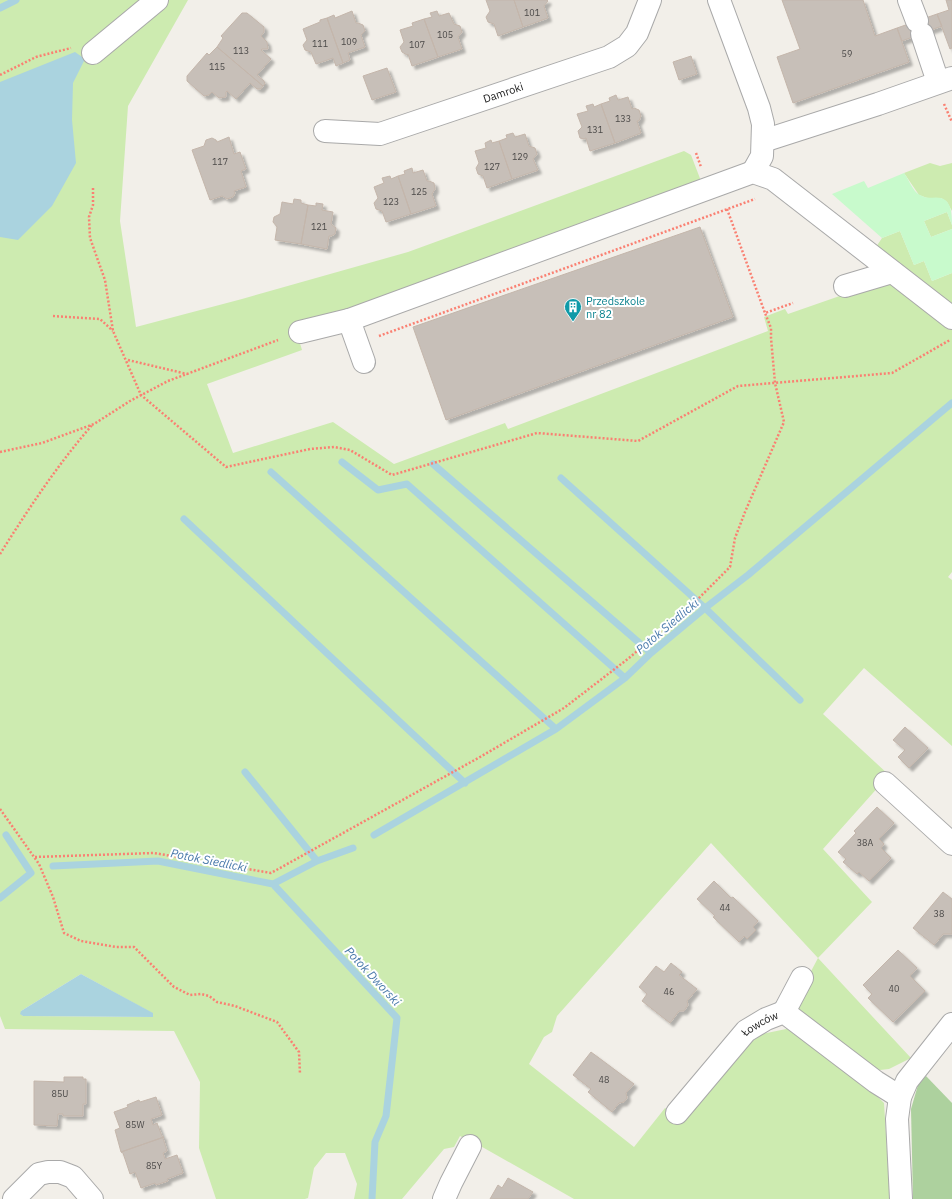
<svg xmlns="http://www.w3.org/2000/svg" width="952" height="1199" viewBox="0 0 952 1199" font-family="'IBM Plex Sans',sans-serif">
<defs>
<filter id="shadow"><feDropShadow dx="3.5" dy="3.5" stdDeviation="1" flood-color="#0004"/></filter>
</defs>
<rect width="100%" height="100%" fill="#f2efe9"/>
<!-- grass -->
<path fill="#cdebb0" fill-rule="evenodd" d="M0 0H188L128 106 120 221 136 327 242 299 408 252 684 151 691 155 701 181 456 272 295 327 302 350 207 384 233 453 333 422 394 464 505 423 508 429 768 331 764 317 785 309 788 314 877 283 888 284 904 290 952 326V572L948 577 952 580V746L864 668 823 714 889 775 823 849 872 902 818 958 911 1058 889 1069 871 1071 797 1013 798 996 818 958 711 843 557 1016 552 1032 544 1037 529 1064 634 1147 665 1108 679 1119 747 1045 762 1034 791 1028 870 1089 884 1103 890 1199H574L484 1148 460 1136 454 1147 444 1149 402 1199H354L357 1184 345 1153H326L314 1168 308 1198 305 1199H216L199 1148 200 1082 174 1031 5 1029 0 1016ZM81 974 152 1013 153 1017 23 1016 21 1014V1011Z
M930 163 940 166 952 163V211L947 202 941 198 930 199 919 195 904 173Z
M947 212 952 225V229L931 237 924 221Z
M900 231 914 265 924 261 932 281 952 273V306L876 247 882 238Z"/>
<!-- forest -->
<path fill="#add19e" d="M926 1076 952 1103V1199H913L911 1109 918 1085Z"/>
<!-- park -->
<path fill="#c8facc" d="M904 173C909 179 912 191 920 195 928 200 934 196 941 198 952 201 952 216 952 225L947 212 924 221 931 237 952 229V273L932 281 924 261 914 265 900 231 882 238 832 194 864 181 868 188Z"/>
<!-- water -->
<path fill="#aad3df" d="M75 52 85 59 73 83 72 120 76 163 52 206 18 240 0 237V82Z
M81 974 153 1013V1017L23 1016 20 1014 21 1011Z"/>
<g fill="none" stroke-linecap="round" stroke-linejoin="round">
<!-- stream -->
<path stroke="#aad3df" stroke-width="7" d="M0 8 16 0
M342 462 378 490 407 484 625 678
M433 464 651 653
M271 472 556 729
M561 478 705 608 800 700
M184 519 465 783
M245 772 317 861
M374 835 556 729 625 678 651 653 705 608 748 575 952 403
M53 866 158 861 273 884 317 861 353 848
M273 884 397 1018 386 1116 375 1142 372 1199
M0 898 31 873 6 835"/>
</g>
<!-- building -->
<path fill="#c7bfb8" stroke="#c4b6ab" filter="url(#shadow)" d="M486 0H514L523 27 498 36 494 24 488 22 486 17 490 11Z
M514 0H547L548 1 544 6 548 18 523 27Z
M782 0H863L875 36 897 28 909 62 793 103 777 57 800 49Z
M946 0H952V48L950 49 937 14 949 10Z
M352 11 356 23H358L363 25 365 31 361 35 365 47 348 53 350 60 343 63 327 18 334 15 335 18Z
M437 11 439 16 449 13 454 24 460 26 462 32 458 37 462 49 438 57 424 19 432 17 430 13Z
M242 13H247L264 27V32L261 36 267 42 268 49H262L261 50 271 59 257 75 264 81 265 84 263 86 217 47 223 38 221 36Z
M937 14 942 26 902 41 897 28Z
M327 18 343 63 336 66 333 58 316 64 311 52 305 50 303 45 307 40 303 29 320 22V20Z
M424 19 438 57 412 66 408 54 407 55 402 52 400 47 404 42 400 30 413 26 412 23Z
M217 47 263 86 261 89H257L250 83 236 99 227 91 226 92V97L219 98 212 92 209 95 204 96 187 81V76L207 53 209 55Z
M691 56 697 74 679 80 673 62Z
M387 68 396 92 372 100 363 76Z
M616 95 618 100 628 97 632 109 634 108 639 110 641 116 639 121H637L641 133 615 143 601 104 610 101 609 98Z
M593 104 594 107 601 104 615 143 590 151 586 138 584 139 580 138 578 131 582 127 577 114 588 111 586 106Z
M513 133 515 137 525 134 529 146 535 148 537 154 533 159 538 170 512 179 499 141 507 138 506 135Z
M229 137 234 154 240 152 246 169 241 171 246 187 234 191 235 193 233 197 227 199 222 196 210 200 192 150 204 146 206 140 212 138 216 140 217 142Z
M491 140 492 143 499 141 512 179 487 188 483 176 478 174 476 168 479 163 475 151 486 148 485 143Z
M412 168 413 173 423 170 427 181H429L434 183 435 189 432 194 436 206 411 214 398 176 405 174 404 171Z
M390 176 391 179 398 176 411 214 386 222 382 211 376 209 374 203 378 198 374 187 384 183 382 178Z
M294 199 301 200V203L308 205 301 244 275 240 277 227 273 222 274 217 280 214 282 202 293 204Z
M316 203 323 204 322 210 333 212 331 224 336 228 335 234 331 236H329L327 249 301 244 308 205 316 206Z
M700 227 733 317 446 420 413 327Z
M905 727 928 748 909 768 898 757 905 750 893 740Z
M877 807 894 823 879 839 884 844 881 848 891 858 869 881 859 872 857 874 843 862 846 859 838 852 856 833 854 831Z
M714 881 731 898 733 897 758 921 753 927 756 930 747 939 744 936 739 942 713 917 715 916 697 899Z
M943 892 952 899V934H943L934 945 913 928Z
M898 950 917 968 910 976 925 991 893 1022 868 998 872 994 863 985Z
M671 963 682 972 679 975 697 989 687 1001 688 1005 684 1011H679L670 1023 642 1001 647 994 639 987 656 966 664 972Z
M591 1052 634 1084 626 1093 627 1098 624 1102 619 1103 612 1112 588 1092 591 1089 573 1075Z
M64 1077H83V1079H86V1104H83V1116H63V1114H58L57 1126 34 1125V1081L64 1082Z
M156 1097 162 1115 151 1119 153 1125 157 1123 162 1136 164 1137 121 1152 115 1130 120 1128 114 1112 128 1107 127 1105 139 1100 140 1102Z
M164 1137 163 1138 167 1151 163 1153 165 1159 177 1155 183 1173 167 1179 168 1181 156 1185 155 1183 141 1188 135 1172 130 1174 123 1153 121 1152Z
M508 1178 533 1192 528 1199H490L498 1185 502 1188Z"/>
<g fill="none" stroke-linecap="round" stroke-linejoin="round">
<defs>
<g id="minor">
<path d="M719 0 759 108 763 124 762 156 753 172"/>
<path d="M909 0 917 21"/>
<path d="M922 34 938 82"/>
<path d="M93 53 157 0"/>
<path id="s1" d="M325 131 380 134 609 57 627 46 637 33 650 0"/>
<path d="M763 141 878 104 952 78"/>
<path d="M845 286 892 272"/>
<path d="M349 320 364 362"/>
<path d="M300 332 349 320 753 172 773 179 952 318"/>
<path d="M885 783 952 844"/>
<path d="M784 1012 802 978"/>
<path id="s2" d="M677 1113 746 1031 766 1019 784 1012 876 1082 900 1097"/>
<path d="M14 1199 39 1174 48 1172H60L73 1177 92 1199"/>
<path d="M444 1199 451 1183 470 1146"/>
<path d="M901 1199 897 1119 900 1097 907 1081 952 1024"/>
</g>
</defs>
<!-- minor casing -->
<use href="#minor" stroke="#a9a9a9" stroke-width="24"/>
<!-- path -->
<path stroke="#fa8072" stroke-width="2.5" stroke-dasharray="2 2" stroke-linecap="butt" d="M0 75 36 57 71 48
M944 104 952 122
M696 153 701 167
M93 188V205L89 217 90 238 105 280 113 331 141 395 226 467 310 449 334 447 350 450 392 475 537 433 638 441 738 386 892 373 950 340
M727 209 765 313 793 303
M53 316 100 319 113 331
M379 336 755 199
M128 360 187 374
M0 452 42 443 94 424 130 401 168 381 278 340
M0 554C29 508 58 464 93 424
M0 809 39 864 53 897 64 933 81 941 116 947H134L174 987 190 995 201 994 209 996 217 1002 235 1006 277 1022 299 1052 300 1074
M35 857 154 853 271 873 480 757 564 708 629 658 697 600 730 567 735 538 745 512 784 422 775 383 771 338V328L765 313"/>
<!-- minor -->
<use href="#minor" stroke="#fff" stroke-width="22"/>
</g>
<!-- icons -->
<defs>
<symbol id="building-pin" viewBox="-11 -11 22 30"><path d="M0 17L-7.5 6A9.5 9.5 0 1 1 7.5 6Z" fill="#0f9aa8" stroke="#fff"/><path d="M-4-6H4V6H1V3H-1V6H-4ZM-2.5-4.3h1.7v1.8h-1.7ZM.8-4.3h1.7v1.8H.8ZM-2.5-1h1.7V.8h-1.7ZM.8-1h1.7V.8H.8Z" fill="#fff"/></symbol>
</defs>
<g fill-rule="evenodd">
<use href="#building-pin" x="563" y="297" width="20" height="27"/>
</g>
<g text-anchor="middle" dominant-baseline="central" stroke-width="4" stroke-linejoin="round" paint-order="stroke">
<!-- number labels -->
<g font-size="9" fill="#4b4948">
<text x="532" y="12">101</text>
<text x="445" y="34">105</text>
<text x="349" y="41">109</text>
<text x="320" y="43">111</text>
<text x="417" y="44">107</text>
<text x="241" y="50">113</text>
<text x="847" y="53">59</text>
<text x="217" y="66">115</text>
<text x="623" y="118">133</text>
<text x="595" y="129">131</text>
<text x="520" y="156">129</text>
<text x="220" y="161">117</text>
<text x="492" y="166">127</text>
<text x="419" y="191">125</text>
<text x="391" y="201">123</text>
<text x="319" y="226">121</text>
<text x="865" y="842">38A</text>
<text x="725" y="907">44</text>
<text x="939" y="913">38</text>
<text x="894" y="988">40</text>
<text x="669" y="991">46</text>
<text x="604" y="1079">48</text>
<text x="60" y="1093">85U</text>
<text x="135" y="1124">85W</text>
<text x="154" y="1165">85Y</text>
</g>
<!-- street labels -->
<g font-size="11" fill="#222" stroke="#fff">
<text stroke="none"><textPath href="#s1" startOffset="185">Damroki</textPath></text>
<text stroke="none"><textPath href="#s2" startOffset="123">Łowców</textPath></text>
</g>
<!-- culture labels -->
<g font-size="11" fill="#0d838f" stroke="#fff" text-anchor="start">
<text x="586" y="301">Przedszkole<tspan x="586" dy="13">nr 82</tspan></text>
</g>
<!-- water labels -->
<g font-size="12" font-style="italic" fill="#4a7aab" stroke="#fff">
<text transform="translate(667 626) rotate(-40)">Potok Siedlicki</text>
<text transform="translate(209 860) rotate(11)">Potok Siedlicki</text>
<text transform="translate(373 976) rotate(47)">Potok Dworski</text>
</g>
</g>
</svg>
